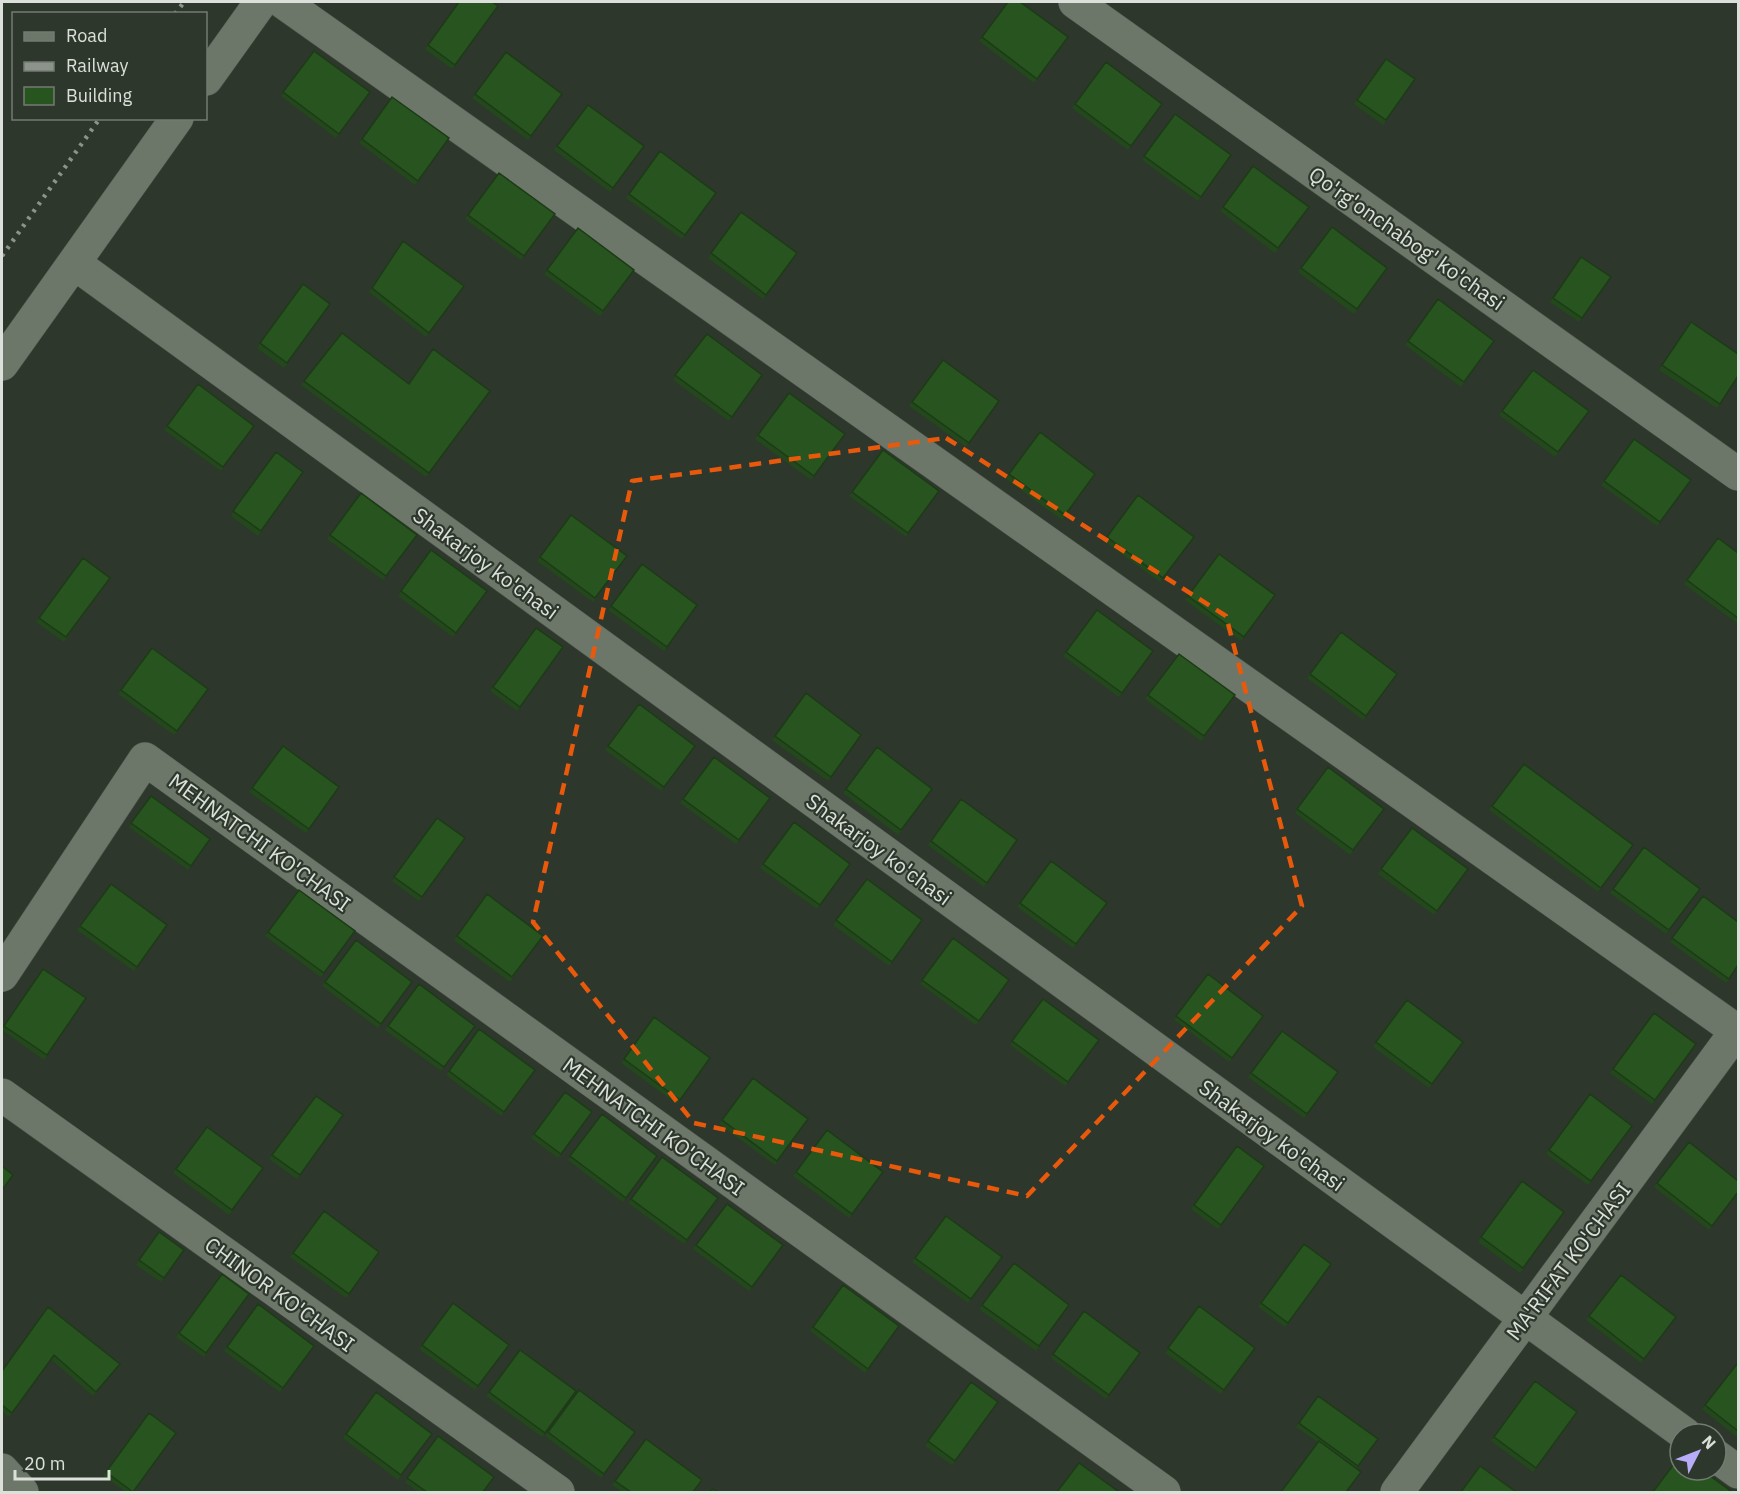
<svg xmlns="http://www.w3.org/2000/svg" width="1740" height="1494" viewBox="0 0 1740 1494" font-family="'IBM Plex Sans',sans-serif">
<rect width="100%" height="100%" fill="#2e372c"/>
<g fill="none" stroke-linecap="round" stroke-linejoin="round">
<defs>
<path id="minor" d="M283 2 1737 1031
M1075 2 1738 474
M206 79 261 2
M74 263 1685 1434
M2 364 177 118
M2 975 145 759 1164 1492
M2 1095 558 1492
M1716 1456 1738 1472
M2 1470 22 1492
M1397 1492 1738 1029"/>
</defs>
<!-- minor casing -->
<use href="#minor" stroke="#4d554b" stroke-width="34"/>
<!-- minor -->
<use href="#minor" stroke="#6c776a" stroke-width="33"/>
<!-- rail -->
<path stroke="#8c938a" stroke-width="4.5" stroke-dasharray="3 6" stroke-linecap="butt" d="M175 14 184 2
M2 256 100 118"/>
</g>
<!-- wall -->
<path fill="#22481c" d="M459 2 498 6 452 69 425 49Z
M1008 2 1068 37 1034 83 979 41Z
M314 51 370 92 336 138 281 96Z
M506 52 562 94 528 140 472 98Z
M1386 59 1415 79 1383 125 1354 104Z
M1106 62 1162 104 1128 150 1072 108Z
M392 97 449 138 415 185 359 143Z
M588 105 644 146 610 192 554 150Z
M1175 114 1231 155 1198 201 1142 160Z
M660 151 716 193 682 239 626 198Z
M1253 166 1309 207 1275 253 1220 211Z
M499 173 555 214 521 260 465 219Z
M741 212 797 253 763 299 708 258Z
M1332 227 1387 268 1354 314 1298 272Z
M578 228 634 270 600 316 544 274Z
M403 241 464 286 426 337 369 292Z
M1581 257 1611 277 1579 322 1550 302Z
M303 284 330 304 284 368 257 348Z
M1438 299 1494 341 1461 387 1405 345Z
M1691 322 1738 376 1717 408 1659 370Z
M342 333 409 384 490 391 426 477 301 385Z
M707 334 762 375 729 421 673 380Z
M943 360 999 401 966 447 909 406Z
M1533 370 1589 411 1555 457 1499 415Z
M198 384 254 426 221 471 164 430Z
M789 393 845 434 811 480 755 439Z
M1040 432 1095 474 1062 520 1006 479Z
M1634 439 1691 480 1657 526 1601 485Z
M883 450 939 491 906 537 849 496Z
M276 452 303 472 258 536 231 516Z
M361 493 417 535 383 580 327 539Z
M1138 495 1194 537 1160 582 1104 541Z
M571 515 627 556 593 602 537 561Z
M1718 538 1738 553V624L1684 584Z
M431 550 487 591 453 637 398 596Z
M1219 554 1275 595 1241 641 1185 600Z
M83 558 110 578 64 642 36 622Z
M642 564 697 605 664 651 608 610Z
M1097 610 1153 651 1119 697 1063 656Z
M536 628 563 647 517 711 490 691Z
M1341 632 1397 674 1363 720 1307 678Z
M152 648 208 689 174 735 118 694Z
M1179 654 1235 695 1201 741 1145 699Z
M806 693 861 735 828 781 772 740Z
M639 704 695 746 661 791 605 750Z
M283 746 339 787 306 833 249 792Z
M877 747 932 789 898 835 843 793Z
M714 757 770 798 736 844 680 803Z
M1524 764 1633 845 1598 892 1489 810Z
M151 796 210 839 188 870 129 827Z
M961 799 1017 840 984 887 928 845Z
M1297 809H1384L1350 855 1295 813Z
M437 818 465 838 419 901 392 881Z
M794 822 850 864 817 909 760 868Z
M1412 828 1468 869 1434 915 1378 874Z
M1644 847 1700 889 1666 934 1610 893Z
M1051 861 1107 903 1073 948 1017 907Z
M867 879 922 920 889 966 833 925Z
M111 884 167 925 134 971 77 930Z
M299 890 355 931 321 977 265 936Z
M487 894 543 936 510 982 454 940Z
M1703 896 1738 966 1726 983 1670 942Z
M953 938 1009 980 976 1025 920 984Z
M356 940 412 982 378 1028 322 986Z
M43 969 86 998 44 1060 2 1030Z
M1208 974 1263 1016 1229 1062 1174 1020Z
M419 984 475 1026 441 1071 385 1030Z
M1043 999 1099 1040 1065 1086 1010 1045Z
M1407 1000 1463 1042 1429 1088 1373 1047Z
M1654 1013 1696 1044 1652 1104 1610 1073Z
M654 1017 710 1058 677 1104 621 1063Z
M479 1029 535 1070 501 1116 446 1075Z
M1282 1031 1338 1072 1304 1118 1248 1077Z
M753 1078 808 1119 775 1165 719 1124Z
M565 1092 592 1112 558 1158 531 1138Z
M1590 1094 1632 1126 1588 1185 1546 1154Z
M316 1096 343 1115 297 1179 269 1159Z
M602 1114 657 1156 623 1202 568 1160Z
M207 1127 263 1168 229 1215 173 1173Z
M827 1130 883 1172 849 1218 793 1176Z
M1689 1142 1738 1192 1709 1230 1654 1187Z
M1237 1146 1264 1166 1218 1229 1191 1209Z
M662 1157 718 1198 684 1244 628 1203Z
M1522 1181 1564 1212 1520 1273 1478 1242Z
M727 1204 783 1245 749 1291 693 1249Z
M324 1211 379 1252 346 1298 290 1257Z
M946 1216 1002 1257 968 1303 912 1262Z
M159 1232 184 1250 161 1282 136 1265Z
M1304 1244 1331 1264 1285 1327 1258 1307Z
M1014 1263 1069 1305 1036 1351 979 1309Z
M222 1274 249 1294 204 1357 176 1337Z
M1621 1275 1676 1317 1641 1363 1586 1320Z
M843 1285 899 1326 865 1373 810 1331Z
M453 1303 509 1345 475 1390 419 1349Z
M258 1304 314 1346 280 1392 224 1351Z
M1199 1306 1255 1348 1221 1394 1165 1353Z
M48 1307 120 1364 93 1396 51 1359 9 1417 2 1411V1371Z
M1084 1311 1140 1353 1106 1399 1051 1358Z
M520 1350 576 1391 542 1437 486 1396Z
M1737 1364 1738 1365V1438L1702 1409Z
M1535 1381 1577 1412 1533 1472 1491 1441Z
M971 1382 998 1402 952 1465 925 1446Z
M579 1390 635 1432 601 1478 545 1436Z
M376 1392 432 1434 398 1480 343 1438Z
M1318 1396 1378 1439 1356 1469 1296 1427Z
M149 1413 176 1433 133 1492H126L103 1476Z
M438 1436 483 1492H418L405 1482Z
M646 1439 693 1492H622L612 1485Z"/>
<!-- building -->
<path fill="#285420" stroke="#1c3b16" stroke-width="1.5" d="M459 2H492L498 6 455 65 428 45Z
M1008 2H1020L1068 37 1037 79 982 37Z
M314 51 370 92 339 134 283 92Z
M506 52 562 94 531 136 475 94Z
M1386 59 1415 79 1386 120 1357 100Z
M1106 62 1162 104 1131 146 1075 104Z
M392 97 449 138 418 181 362 139Z
M588 105 644 146 613 188 557 146Z
M1175 114 1231 155 1201 197 1144 156Z
M660 151 716 193 685 235 629 194Z
M1253 166 1309 207 1278 248 1223 207Z
M499 173 555 214 524 256 468 215Z
M741 212 797 253 766 295 711 253Z
M1332 227 1387 268 1357 309 1301 268Z
M578 228 634 270 603 311 547 270Z
M403 241 464 286 429 333 372 288Z
M1581 257 1611 277 1582 318 1553 298Z
M303 284 330 304 287 363 260 343Z
M1438 299 1494 341 1464 382 1408 341Z
M1691 322 1738 354V376L1720 404 1662 365Z
M342 333 409 384 433 349 490 391 429 473 304 381Z
M707 334 762 375 732 417 675 375Z
M943 360 999 401 969 443 912 402Z
M1533 370 1589 411 1558 452 1502 411Z
M198 384 254 426 223 467 167 426Z
M789 393 845 434 814 476 758 435Z
M1040 432 1095 474 1065 515 1009 474Z
M1634 439 1691 480 1660 522 1604 481Z
M883 450 939 491 908 533 852 492Z
M276 452 303 472 261 531 233 511Z
M361 493 417 535 386 576 330 535Z
M1138 495 1194 537 1163 578 1107 537Z
M571 515 627 556 595 598 540 557Z
M1718 538 1738 553V618L1687 580Z
M431 550 487 591 456 633 401 591Z
M1219 554 1275 595 1244 637 1188 596Z
M83 558 110 578 66 637 39 618Z
M642 564 697 605 667 647 611 606Z
M1097 610 1153 651 1122 693 1066 652Z
M536 628 563 647 520 707 493 687Z
M1341 632 1397 674 1366 716 1310 674Z
M152 648 208 689 177 731 121 690Z
M1179 654 1235 695 1204 736 1148 695Z
M806 693 861 735 831 777 775 736Z
M639 704 695 746 664 787 608 746Z
M283 746 339 787 309 829 252 788Z
M877 747 932 789 901 830 846 789Z
M714 757 770 798 739 840 683 799Z
M1524 764 1633 845 1601 888 1492 806Z
M1328 767 1384 809 1353 850 1297 809Z
M151 796 210 839 191 866 131 823Z
M961 799 1017 840 987 883 931 841Z
M437 818 465 838 422 897 394 877Z
M794 822 850 864 820 905 763 864Z
M1412 828 1468 869 1437 911 1381 869Z
M1644 847 1700 889 1669 930 1613 889Z
M1051 861 1107 903 1076 944 1020 903Z
M867 879 922 920 892 962 836 920Z
M111 884 167 925 137 967 80 926Z
M299 890 355 931 324 973 268 932Z
M487 894 543 936 512 977 457 936Z
M1703 896 1738 922V965L1729 979 1672 938Z
M953 938 1009 980 979 1021 922 980Z
M356 940 412 982 381 1024 325 982Z
M43 969 86 998 47 1055 4 1026Z
M1208 974 1263 1016 1232 1058 1176 1016Z
M419 984 475 1026 444 1067 388 1026Z
M1043 999 1099 1040 1068 1082 1012 1041Z
M1407 1000 1463 1042 1432 1084 1376 1042Z
M1654 1013 1696 1044 1655 1100 1613 1069Z
M654 1017 710 1058 680 1100 624 1059Z
M479 1029 535 1070 504 1112 449 1071Z
M1282 1031 1338 1072 1307 1114 1251 1073Z
M753 1078 808 1119 777 1161 722 1120Z
M565 1092 592 1112 561 1154 534 1134Z
M1590 1094 1632 1126 1591 1181 1549 1150Z
M316 1096 343 1115 300 1175 272 1155Z
M602 1114 657 1156 626 1198 570 1156Z
M207 1127 263 1168 232 1210 176 1169Z
M827 1130 883 1172 852 1214 796 1172Z
M1689 1142 1738 1181V1192L1712 1226 1657 1183Z
M1237 1146 1264 1166 1221 1225 1194 1205Z
M662 1157 718 1198 687 1240 631 1199Z
M2 1166 13 1175 2 1190Z
M1522 1181 1564 1212 1523 1268 1481 1237Z
M727 1204 783 1245 752 1287 696 1245Z
M324 1211 379 1252 349 1294 293 1253Z
M946 1216 1002 1257 971 1299 915 1258Z
M159 1232 184 1250 164 1278 139 1260Z
M1304 1244 1331 1264 1288 1323 1261 1303Z
M1014 1263 1069 1305 1039 1346 982 1305Z
M222 1274 249 1294 206 1353 179 1333Z
M1621 1275 1676 1317 1644 1359 1589 1316Z
M843 1285 899 1326 868 1369 813 1327Z
M453 1303 509 1345 478 1386 422 1345Z
M258 1304 314 1346 283 1388 227 1347Z
M1199 1306 1255 1348 1224 1390 1168 1348Z
M48 1307 120 1364 96 1392 54 1355 12 1413 2 1405V1371Z
M1084 1311 1140 1353 1109 1395 1053 1354Z
M520 1350 576 1391 545 1433 489 1392Z
M1737 1364 1738 1365V1431L1705 1405Z
M1535 1381 1577 1412 1536 1468 1494 1437Z
M971 1382 998 1402 955 1461 928 1441Z
M579 1390 635 1432 604 1474 548 1432Z
M376 1392 432 1434 401 1475 346 1434Z
M1318 1396 1378 1439 1358 1466 1299 1423Z
M149 1413 176 1433 133 1492 106 1472Z
M438 1436 494 1477 483 1492H427L407 1478Z
M646 1439 702 1480 693 1492H631L615 1481Z
M1319 1441 1361 1472 1346 1492H1281Z
M1680 1456V1470H1702L1732 1492H1653Z
M1079 1463 1119 1492H1057Z
M1480 1466 1516 1492H1461Z
M713 1489 718 1492H710Z"/>
<!-- marked area -->
<path fill="none" stroke="#e8590c" stroke-width="4.5" stroke-dasharray="12 8" stroke-linejoin="round" d="M946 438 1226 616 1302 906 1027 1196 694 1123 533 922 632 481Z"/>
<g text-anchor="middle" dominant-baseline="central" stroke-width="4.5" stroke-linejoin="round" paint-order="stroke">
<!-- street labels -->
<g font-size="21" fill="#dbe1da" stroke="#2e372c">
<text transform="translate(1407 238) rotate(35)">Qo'rg'onchabog' ko'chasi</text>
<text transform="translate(486 563) rotate(36)">Shakarjoy ko'chasi</text>
<text transform="translate(260 842) rotate(36)">MEHNATCHI KO'CHASI</text>
<text transform="translate(879 849) rotate(36)">Shakarjoy ko'chasi</text>
<text transform="translate(654 1126) rotate(36)">MEHNATCHI KO'CHASI</text>
<text transform="translate(1272 1135) rotate(36)">Shakarjoy ko'chasi</text>
<text transform="translate(1568 1261) rotate(-53)">MA'RIFAT KO'CHASI</text>
<text transform="translate(280 1294) rotate(36)">CHINOR KO'CHASI</text>
</g>
</g>
<!-- border -->
<rect width="1740" height="1494" fill="none" stroke="#dbe1da" stroke-width="6"/>
<!-- legend -->
<rect x="12" y="12" width="195" height="108" fill="#2e372c" stroke="#737b72" stroke-width="1.5"/>
<rect x="24" y="32" width="30" height="9" fill="#6c776a" stroke="#737b72" stroke-width="1.5"/>
<text x="66" y="42" font-size="18" fill="#dbe1da">Road</text>
<rect x="24" y="62" width="30" height="9" fill="#8c938a" stroke="#737b72" stroke-width="1.5"/>
<text x="66" y="72" font-size="18" fill="#dbe1da">Railway</text>
<rect x="24" y="87" width="30" height="18" fill="#285420" stroke="#737b72" stroke-width="1.5"/>
<text x="66" y="102" font-size="18" fill="#dbe1da">Building</text>
<!-- north arrow -->
<g transform="translate(1698 1452) rotate(48)"><circle r="28" fill="#2e372c" stroke="#737b72" stroke-width="1.5"/>
<path d="M0-4.5L10 22L0 15L-10 22Z" fill="#b6acf8"/>
<text y="-9" font-size="16" font-weight="bold" text-anchor="middle" fill="#dbe1da">N</text>
</g>
<!-- scale -->
<path d="M15 1470v9h94v-9" fill="none" stroke="#dbe1da" stroke-width="3"/>
<text x="24" y="1470" font-size="18" fill="#dbe1da" stroke="#2e372c" stroke-width="4.5" paint-order="stroke">20 m</text>
</svg>
